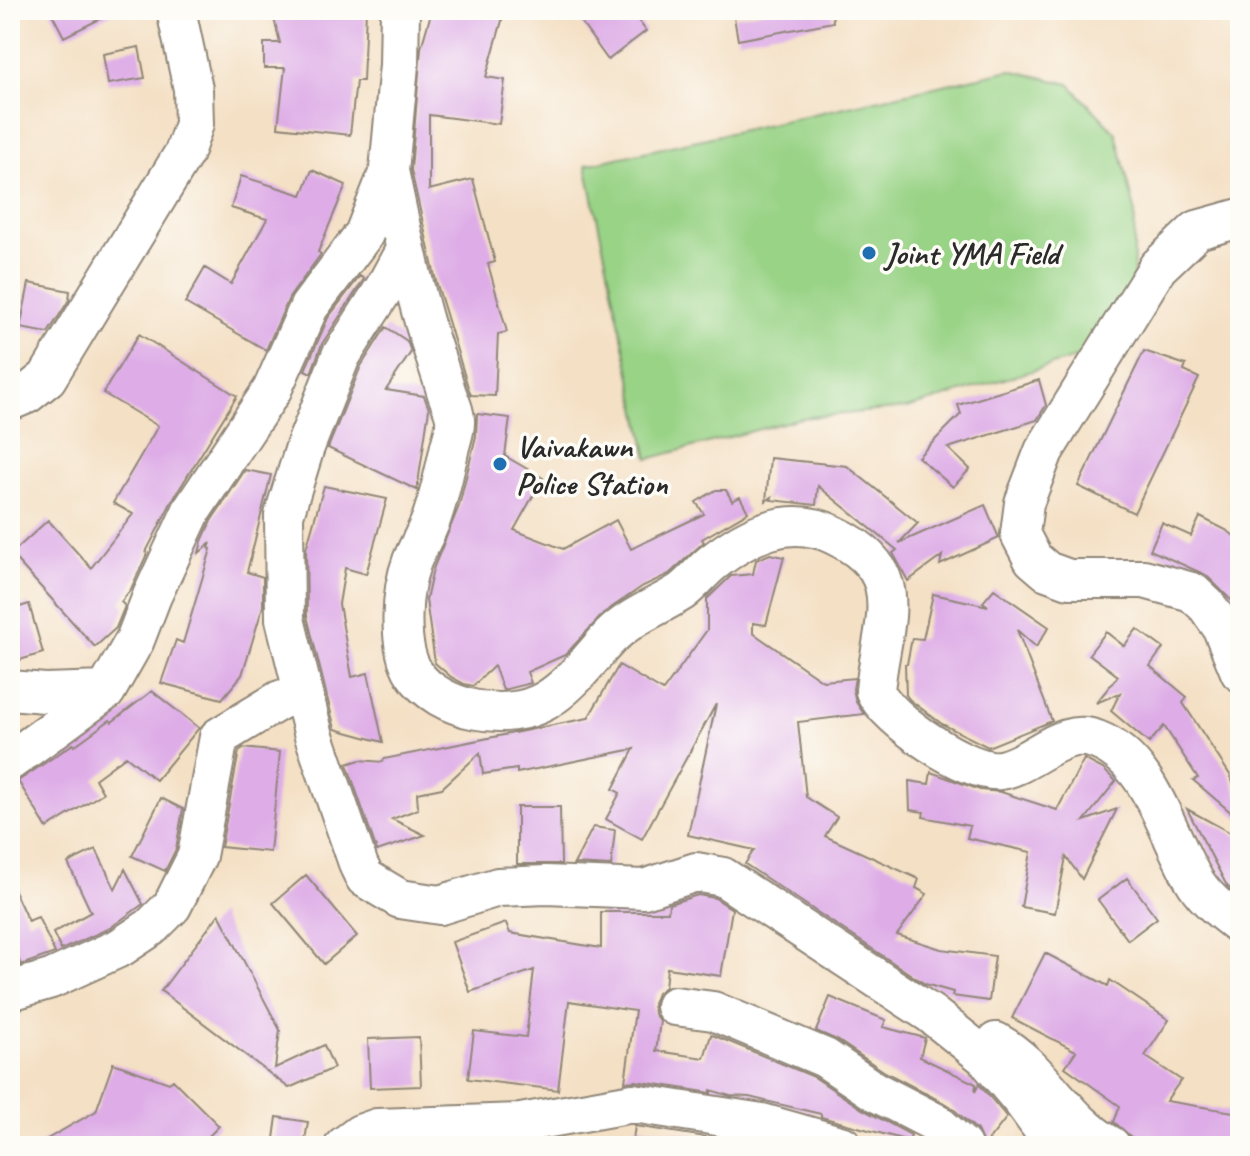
<svg xmlns="http://www.w3.org/2000/svg" width="1250" height="1156" viewBox="0 0 1250 1156" font-family="Caveat,sans-serif">
<rect width="100%" height="100%" fill="#fdfcf7"/>
<filter id="ink" filterUnits="userSpaceOnUse"><feTurbulence type="fractalNoise" baseFrequency=".0125" numOctaves="2"/><feDisplacementMap in="SourceGraphic" scale="16" xChannelSelector="R" yChannelSelector="G"/><feConvolveMatrix kernelMatrix="1 2 1 2 8 2 1 2 1" color-interpolation-filters="sRGB"/></filter>
<filter id="wash" filterUnits="userSpaceOnUse"><feTurbulence type="fractalNoise" baseFrequency=".006" numOctaves="4" result="noise"/><feDisplacementMap in="SourceGraphic" scale="32" xChannelSelector="R" yChannelSelector="G"/><feGaussianBlur stdDeviation="1.8" result="paint"/><feColorMatrix in="noise" values="0 0 0 0 0 0 0 0 0 0 0 0 0 0 0 0 0 1.4 0 .05"/><feComposite in="paint" operator="in"/></filter>
<g filter="url(#wash)">
<rect width="100%" height="100%" fill="#f4e0c5"/>
<!-- green -->
<path fill="#99d386" stroke="#627f58" stroke-width="2" d="M1010 70 1069 84 1116 133 1135 210 1133 296 1089 354 907 408 801 418 648 459 586 165Z"/>
<g id="blocks">
<!-- building -->
<path fill="#deade7" d="M50 10H118L64 37Z
M272 10H366L363 81H356L350 135 278 127 285 68H264V43H280Z
M432 10H505L486 77 505 80 499 124 429 115V190L473 179 495 262 488 264 507 332 498 334 495 396 471 395 468 387 436 281 411 170 421 48Z
M572 10H631L646 31 608 60Z
M769 10H832L833 22 738 40 734 17Z
M139 47 145 78 108 84 103 54Z
M312 170 346 185 318 252 321 254 289 298 266 350 185 303 205 268 231 284 267 219 231 208 241 176 302 195Z
M360 276 364 279 322 344 311 373 305 370 328 318Z
M29 283 70 291 69 300 48 333 20 328Z
M386 327 407 341 411 352 386 390 424 396 429 409 417 490 328 448 361 366Z
M139 334 237 396 172 501 146 552 147 554 131 589 121 602 125 606 116 628 95 647 11 554 48 520 91 568 133 514 113 503 158 426 103 393Z
M1144 351 1186 365 1184 371 1199 378 1134 513 1078 486Z
M1039 380 1046 405 1037 420 948 448 970 469 953 487 918 457 961 414 958 405Z
M477 414 510 418 505 456 543 478 514 530 563 549 616 520 631 549 704 514 696 502 716 490H726L732 501 740 497 748 512 702 539 704 542 669 574 643 586 605 612 565 655 527 672 531 683 503 690 494 666 473 686 464 684 451 677 435 663 426 600 433 569 459 506 476 436Z
M770 458 847 466 918 523 899 543 985 505 999 538 940 565 942 556 908 581 893 553 897 550 818 486 816 505 771 500 772 497 766 501Z
M245 470 271 475 247 572 263 577V606L242 675 222 699 161 683 176 640 183 643 211 549 209 548 211 543 199 553 202 541 211 521Z
M324 486 387 499 366 574 345 568 339 604 352 677 368 673 383 742 335 729 307 616 306 549Z
M1200 517 1228 531 1240 541V609L1206 575 1150 550 1162 523 1191 536Z
M770 554 784 557 766 625 753 623V633L823 681 855 678 853 689 856 702 864 714 798 722 806 797 837 817 825 836 919 879 916 888 927 894 897 935 941 949 995 956 989 1001 952 996 953 992 925 984 745 864 754 850 688 835 716 704 642 839 606 819 620 793 613 789 634 749 517 773V769L483 774 480 753 442 788 417 793 418 809 392 819 425 835 377 851 347 764 360 760 383 762 384 759 588 718 619 665 663 691 707 630V599L731 576 753 574 756 560Z
M994 589 1049 627 1036 647 1017 630 1052 721 988 747 942 724 910 700 906 695 905 664H907L912 638 923 639 933 594 988 606 983 602Z
M29 604 43 653 10 663V610Z
M1137 629 1163 648 1150 666 1187 697 1183 703 1230 775 1240 801V820L1193 780 1198 778 1164 726 1149 743 1111 711 1120 693 1096 703 1118 676 1089 654 1106 632 1124 646Z
M152 691 199 728 156 780 126 756 95 779 103 793 47 828 18 781 73 744 74 746 110 720 112 722Z
M243 748 280 752 270 852 221 847 239 751Z
M1084 759 1103 769 1116 781 1084 821 1117 809 1082 879 1066 857 1055 913 1021 907 1031 852 967 838 970 826 923 817 924 812 910 810 909 781 929 784 931 772 980 790 1001 792 1057 810Z
M161 798 183 809 176 849 165 871 132 856Z
M517 807H560L561 864H517Z
M1187 809 1240 838V897L1227 886Z
M593 827 615 830 611 866 574 864Z
M96 849 115 889 125 869 143 904 110 928 61 950 53 933 91 912 68 863Z
M306 875 357 936 324 964 273 903Z
M1127 878 1157 918 1128 940 1098 900Z
M10 882 28 921 38 917 55 953 21 965 10 940Z
M698 895 715 898 732 909 721 976 667 968 665 987 657 993 653 1004 654 1014 660 1021 656 1051 704 1058 711 1035 715 1036 814 1077 862 1109 911 1135 909 1141 821 1117V1114L749 1097 730 1096 711 1090V1093L636 1081 625 1082 635 1011 569 1001 558 1090 468 1079 474 1031 526 1037 534 970 470 992 452 942 506 923 510 933 601 948V912H668L669 904Z
M219 914 280 1030 275 1068 324 1045 334 1068 289 1088 161 991Z
M1045 953 1108 986 1110 980 1169 1020 1145 1056 1181 1080 1166 1101 1240 1113V1146H1159L1131 1137 1114 1122 1120 1106 1065 1067 1076 1051 1012 1018Z
M830 997 886 1020 883 1027 925 1038 920 1057 976 1084 975 1092 979 1084 1007 1117 984 1146 977 1130 950 1106 885 1072 837 1040 816 1031Z
M419 1037 421 1086 370 1088 368 1039Z
M113 1063 169 1083 173 1080 219 1126 199 1146H35L96 1111Z
M277 1117 308 1122 304 1146H273Z
M635 1126 706 1137 705 1146H632Z"/>
</g>
</g>
<g filter="url(#ink)">
<use href="#blocks" fill-opacity="0" stroke="#908678" stroke-width="2"/>
<g fill="none" stroke-linecap="round" stroke-linejoin="round">
<defs>
<path id="minor" d="M389 171C400 223 410 274 425 325 432 348 440 371 447 394 450 402 456 414 455 423 455 430 452 439 450 446 445 470 440 494 432 517 427 532 418 546 412 561 401 590 397 646 414 673 439 711 507 723 545 701 572 685 589 659 610 637 631 616 657 607 681 592 692 584 701 572 712 563 747 535 789 513 834 535 913 572 881 623 875 691 887 719 969 775 1000 770 1033 765 1062 725 1097 740 1153 762 1166 836 1196 883 1207 900 1224 913 1240 925
M1240 218 1197 230 1158 267 1044 451 1024 503 1020 534 1033 559 1047 571 1069 579H1144L1192 592 1207 606 1221 626 1240 672
M405 250 385 287 341 356 305 447 284 515 285 619 314 736 359 866 365 878 400 899 440 905 498 887 546 885 644 889 696 872 723 877 931 1014 985 1057 1023 1102 1055 1146
M10 401 27 394 47 378 184 153 194 124 193 89 176 10
M10 690 45 693 106 691 135 640 152 596 192 510 272 390 309 307 364 234 389 171 399 65 400 10
M10 761 106 691
M10 991 51 979 121 947 151 927 172 906 197 856 219 737 280 700 302 694
M675 1006 713 1011 825 1058 874 1091 936 1123 962 1146
M996 1042C1042 1067 1065 1121 1111 1146
M344 1146 360 1134 377 1128 521 1123 633 1103 762 1123 843 1146"/>
</defs>
<!-- minor casing -->
<use href="#minor" stroke="#908678" stroke-width="42"/>
<!-- minor -->
<use href="#minor" stroke="#fff" stroke-width="38"/>
</g>
</g>
<!-- markers -->
<g fill="#1f6fb2" stroke="#fdfcf7" stroke-width="3">
<circle cx="869" cy="253" r="8"/>
<circle cx="500" cy="464" r="8"/>
</g>
<g text-anchor="middle" dominant-baseline="central" stroke-width="7" stroke-linejoin="round" paint-order="stroke">
<!-- poi labels -->
<g font-size="32" font-weight="bold" fill="#2b2b2b" stroke="#fdfcf7" text-anchor="start">
<text x="885" y="253">Joint YMA Field</text>
<text x="516" y="446">Vaivakawn<tspan x="516" dy="37">Police Station</tspan></text>
</g>
</g>
<!-- margin -->
<rect width="1250" height="1156" fill="none" stroke="#fdfcf7" stroke-width="40"/>
</svg>
